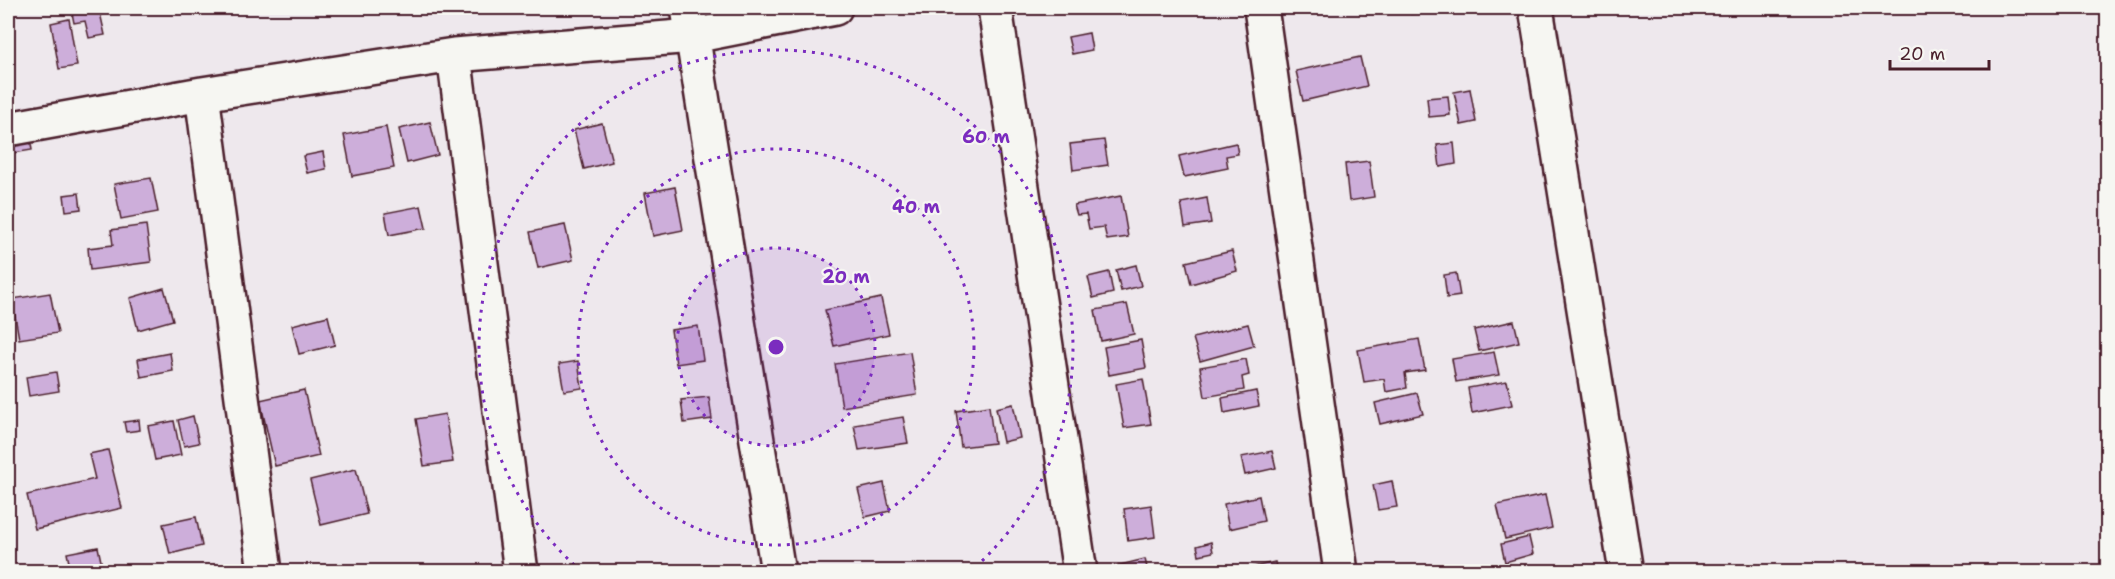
<svg xmlns="http://www.w3.org/2000/svg" width="2115" height="579" viewBox="0 0 2115 579" font-family="'Shantell Sans',sans-serif">
<rect width="100%" height="100%" fill="#eee8ed"/>
<filter id="ink" filterUnits="userSpaceOnUse"><feTurbulence type="fractalNoise" baseFrequency=".0167" numOctaves="2"/><feDisplacementMap in="SourceGraphic" scale="12" xChannelSelector="R" yChannelSelector="G"/><feConvolveMatrix kernelMatrix="1 2 1 2 8 2 1 2 1" color-interpolation-filters="sRGB"/></filter>
<g filter="url(#ink)">
<!-- building -->
<path fill="#cdaeda" stroke="#4a1f2b" stroke-width="1.5" d="M71 8H99L105 35 89 38 85 21 74 23Z
M1410 8H1452L1411 14Z
M69 19 77 66 59 69 51 23Z
M1089 33 1092 50 1072 54 1068 37Z
M1360 57 1367 86 1303 101 1296 71Z
M1470 89 1476 122 1461 125 1454 92Z
M1448 96 1450 115 1429 117 1427 98Z
M430 122 438 155 407 163 399 129Z
M602 123 612 162 584 169 574 130Z
M386 127 394 168 352 176 344 135Z
M29 132 32 150 14 153 11 135Z
M1104 140 1108 165 1073 170 1070 144Z
M1236 143 1238 154 1226 156 1228 168 1184 177 1179 156Z
M1454 143 1456 164 1440 167 1437 145Z
M323 152 326 169 307 173 303 156Z
M1369 161 1374 197 1349 201 1345 164Z
M151 178 158 212 121 219 114 184Z
M675 187 683 230 653 236 645 193Z
M79 193 81 209 66 211 64 195Z
M1121 196 1128 237 1107 240 1104 227 1089 229 1086 214 1077 215 1074 205Z
M1207 198 1211 223 1185 227 1181 203Z
M421 206 426 228 389 235 385 213Z
M146 225 151 262 90 270 88 248 113 245 111 230Z
M565 225 573 260 538 268 530 232Z
M1232 251 1237 271 1191 284 1186 262Z
M1136 265 1141 286 1121 291 1116 270Z
M1109 272 1113 293 1093 298 1088 277Z
M1456 273 1460 296 1447 298 1444 275Z
M164 288 173 320 138 330 130 298Z
M50 293 58 333 19 339 12 299Z
M881 298 889 334 834 346 825 310Z
M1127 304 1134 334 1101 341 1095 310Z
M328 316 335 345 299 354 292 325Z
M1514 321 1519 342 1479 351 1474 330Z
M1248 324 1254 346 1200 361 1193 338Z
M698 326 703 360 676 364 671 330Z
M1419 339 1425 370 1405 373 1407 388 1386 392 1384 379 1364 382 1358 350Z
M1141 340 1146 368 1109 375 1104 347Z
M910 352 917 395 842 407 835 364Z
M1494 352 1499 375 1456 382 1452 359Z
M170 353 173 371 141 377 138 359Z
M1246 359 1249 375 1242 377 1244 390 1205 397 1200 367Z
M578 361 582 388 564 391 559 364Z
M56 372 59 391 29 396 26 377Z
M1143 379 1151 424 1124 428 1116 384Z
M1507 381 1512 405 1472 413 1468 388Z
M304 390 319 456 275 466 260 400Z
M1256 391 1259 406 1224 413 1222 398Z
M1417 393 1423 414 1380 424 1375 403Z
M709 397 712 419 684 423 681 400Z
M1013 404 1020 438 1003 442 996 408Z
M989 406 994 443 961 447 956 411Z
M445 414 453 462 424 466 416 419Z
M193 416 199 443 184 446 178 420Z
M903 417 908 443 859 450 854 425Z
M139 420 140 430 126 432 124 422Z
M174 421 181 455 155 460 148 426Z
M108 450 122 508 35 529 27 495 95 479 89 454Z
M1272 451 1276 468 1245 475 1241 457Z
M356 469 367 514 321 525 310 480Z
M1392 481 1397 507 1378 510 1373 485Z
M884 483 890 511 865 517 858 489Z
M1545 495 1552 528 1505 539 1497 505Z
M1259 496 1264 521 1229 529 1224 504Z
M1151 505 1155 537 1128 541 1124 509Z
M196 517 202 546 170 554 163 524Z
M1529 537 1533 554 1505 562 1501 544Z
M1211 542 1213 552 1199 555 1197 546Z
M98 547 102 566 71 572 67 553Z
M1145 559 1148 572H1113L1112 567Z
M1275 562 1277 572H1246L1245 569Z"/>
<g fill="none" stroke-linecap="round" stroke-linejoin="round">
<defs>
<path id="minor" d="M688 8 778 572
M995 8 1080 572
M1261 8 1341 572
M1536 8 1626 572
M454 55 521 572
M202 94 265 572
M8 129 202 94 454 55 693 36 835 8"/>
</defs>
<!-- minor casing -->
<use href="#minor" stroke="#4a1f2b" stroke-width="38"/>
<!-- minor -->
<use href="#minor" stroke="#f6f6f2" stroke-width="33"/>
</g>
</g>
<!-- distance rings -->
<circle cx="776" cy="347" r="99" fill="#7b2cbf" fill-opacity=".12"/>
<g fill="none" stroke="#7b2cbf" stroke-width="3" stroke-dasharray="3 6">
<circle cx="776" cy="347" r="99"/>
<circle cx="776" cy="347" r="198"/>
<path d="M581 571A297 297 0 1 1 971 571"/>
</g>
<circle cx="776" cy="347" r="9" fill="#7b2cbf" stroke="#f6f6f2" stroke-width="3"/>
<g font-size="18" text-anchor="middle" font-weight="bold" fill="#7b2cbf" stroke="#f6f6f2" stroke-width="4.5" stroke-linejoin="round" paint-order="stroke">
<text x="986" y="143">60 m</text>
<text x="916" y="213">40 m</text>
<text x="846" y="283">20 m</text>
</g>
<!-- margin -->
<rect width="2115" height="579" fill="none" stroke="#f6f6f2" stroke-width="30"/>
<rect x="15" y="15" width="2085" height="549" fill="none" stroke="#4a1f2b" stroke-width="2" filter="url(#ink)"/>
<!-- scale -->
<path d="M1890 60v9h99v-9" fill="none" stroke="#4a1f2b" stroke-width="3"/>
<text x="1899" y="60" font-size="18" fill="#4a1f2b" stroke="#f6f6f2" stroke-width="4.5" paint-order="stroke">20 m</text>
</svg>
